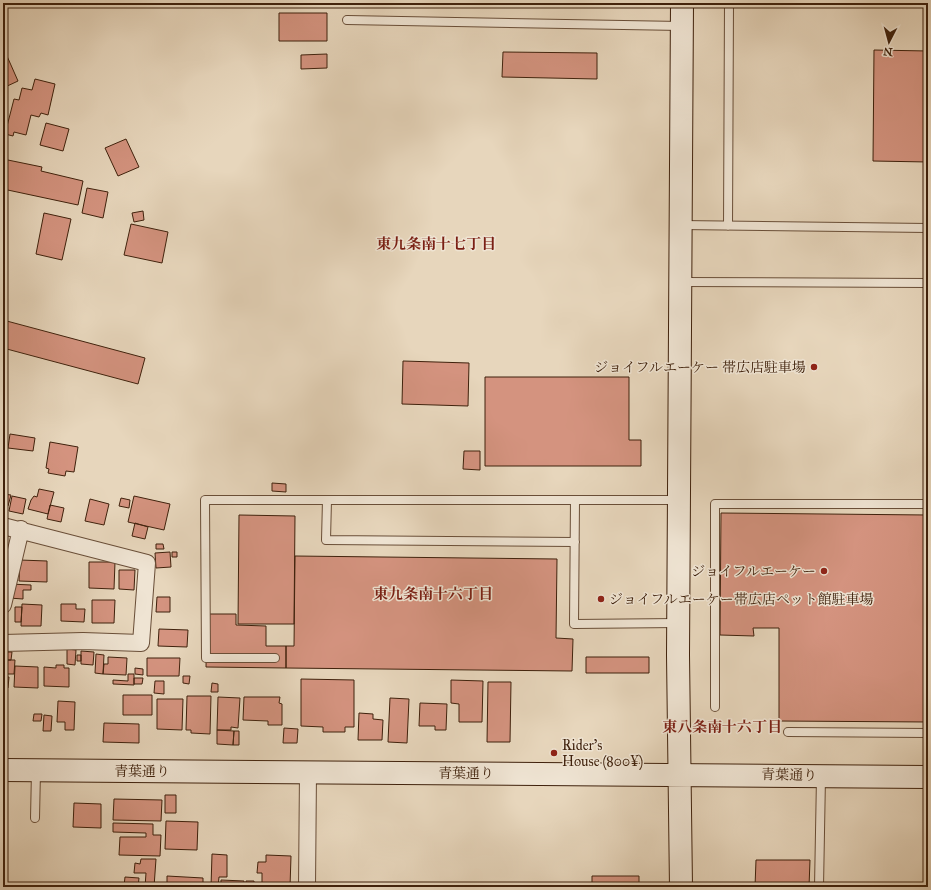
<svg xmlns="http://www.w3.org/2000/svg" width="931" height="890" viewBox="0 0 931 890" font-family="'IM FELL Great Primer','Noto Serif JP',serif">
<rect width="100%" height="100%" fill="#e7d6bc"/>
<filter id="stains"><feTurbulence type="fractalNoise" baseFrequency=".005" numOctaves="4"/><feColorMatrix values="0 0 0 0 .2 0 0 0 0 .09 0 0 0 0 .02 0 0 0 .5 -.17"/></filter>
<radialGradient id="worn" r=".72"><stop offset=".6" stop-color="#630" stop-opacity="0"/><stop offset="1" stop-color="#630" stop-opacity=".3"/></radialGradient>
<!-- building -->
<path fill="#d4937f" stroke="#3f210c" d="M279 13H327V41H279Z
M3 47 18 81 3 88Z
M874 50 928 51V162L873 161Z
M503 52 597 53V79L502 77Z
M327 54V68L301 69V55Z
M35 79 55 84 48 115 41 113 39 117 31 115 26 135 14 132 13 136 5 134 14 99 19 100 22 88 32 90Z
M46 123 69 129 63 151 40 145Z
M126 139 139 167 118 176 105 148Z
M3 159 42 167 41 171 83 181 78 205 3 189Z
M87 188 108 192 103 218 82 213Z
M143 211 144 220 134 222 132 213Z
M44 213 71 219 62 260 36 254Z
M131 224 168 232 162 263 124 255Z
M3 320 145 358 138 384 3 348Z
M403 361 469 363 468 406 402 404Z
M485 377H629V440H641V466H485Z
M10 434 35 438 33 451 8 448Z
M50 442 78 447 74 472 66 471 65 476 48 473 49 469 46 468Z
M464 451H480V470L463 469Z
M272 483 286 484V492L272 491Z
M39 489 54 492 48 514 28 509 31 500 34 496 37 497Z
M3 494 11 495 8 506 3 504Z
M12 496 26 499 23 514 9 511Z
M134 496 170 504 164 530 128 522Z
M121 498 130 500 129 508 119 506Z
M90 499 109 504 104 525 85 521Z
M50 505 64 508 61 522 47 519Z
M721 513 928 515V722L779 721V628H753L754 636 720 635Z
M239 515 295 516 294 624H238Z
M135 523 148 527 145 539 132 536Z
M156 544H163L164 549H156Z
M170 552 171 567 156 568 155 553Z
M172 552H177V557H172Z
M295 556 557 559 556 638 573 639 572 671 286 668V646H294Z
M20 560 47 561V582L19 581Z
M89 562H115L114 589 89 588Z
M119 570H135L134 590 119 589Z
M10 584 31 585V590H23V599L9 598Z
M157 597H170V612H156Z
M92 600H115L114 623H92Z
M22 604 42 605 41 626H21Z
M61 604H76V609H85L84 622 61 621Z
M15 607H22L21 622H15Z
M207 614H236V625L266 626V646H286V668L206 667Z
M159 629 188 630 187 647 158 646Z
M67 649 76 650 75 665 67 664Z
M81 651 94 652 93 665 81 664Z
M4 652H12L11 660H4Z
M96 654 104 655 103 674 95 673Z
M77 655H81V661H77Z
M108 657 127 658 126 675 103 674 104 664H108Z
M586 657H649V673H586Z
M147 658H180L179 676H147Z
M3 660H15L14 674H3Z
M56 665H64V668H69V687L44 686V667L56 668Z
M15 666 38 667V688L14 687Z
M135 668 143 669V675L135 674Z
M128 674H134V685L113 684V680L128 681Z
M183 676H190L189 684 183 683Z
M3 677H9L8 688H3Z
M134 678H143L142 684H134Z
M301 679 354 680V727H345V732H323V727L301 726Z
M451 680 483 681 482 722H459V704L451 703Z
M155 681H164V694L154 693Z
M488 682H511L510 742H487Z
M212 683 218 684V692H211Z
M123 695H152V715H123Z
M187 696H211L210 734 191 733V730H186Z
M218 697 240 698 238 728 231 727V730H217Z
M244 697H280L279 703 282 704V725H268V721L243 720Z
M390 698 409 699 407 743 388 742Z
M157 699H183L182 730 157 729Z
M58 701 75 702 74 730H65V722H57Z
M420 703 447 704 446 730H435V726H419Z
M359 713 373 714V719L383 720 382 740H358Z
M34 714H42L41 721H33Z
M44 715 52 716 51 731H43Z
M104 723 139 724V743L103 742Z
M284 728 298 729 297 743H283Z
M217 730 234 731 233 745 217 744Z
M234 731H239V745H233Z
M165 795H176V813H165Z
M114 799 162 800 161 821 113 820Z
M74 803 101 804V828L73 827Z
M166 821 198 822 197 850 165 849Z
M113 823 153 824V835H161L160 856 119 855 120 837H146V833L113 832Z
M212 854 227 855V877H219L218 887H211Z
M266 855 291 856 290 887H258L262 886V873H257L258 862H266Z
M141 859H156L154 887H145L146 873H134L135 863 140 864Z
M756 860H810L809 887H755Z
M167 876 203 878V887H167Z
M592 876H639V887H592Z
M125 877 139 878 138 887 124 886Z
M221 880 244 881V887H221Z
M246 881H254V887H246Z
M582 883V887H545V884Z"/>
<g fill="none" stroke-linecap="round" stroke-linejoin="round">
<defs>
<path id="lane" d="M347 20 681 26
M681 225 928 228
M728 226 729 3
M681 282 928 283
M327 500 326 540 575 542
M575 500 574 624 678 623
M275 658H206L205 500H678
M715 707V504H928
M788 732 928 733
M35 818 36 771
M819 887 821 777"/>
<path id="street" d="M3 526 147 563 141 643 83 641 3 643
M3 605 21 529
M307 887 308 772"/>
<path id="secondary" d="M3 770 928 777
M681 887 678 655 682 3"/>
</defs>
<!-- lane casing -->
<use href="#lane" stroke="#694e38" stroke-width="10"/>
<!-- street casing -->
<use href="#street" stroke="#694e38" stroke-width="18"/>
<!-- secondary casing -->
<use href="#secondary" stroke="#3f210c" stroke-width="24"/>
<!-- lane -->
<use href="#lane" stroke="#efe4d3" stroke-width="8"/>
<!-- street -->
<use href="#street" stroke="#efe4d3" stroke-width="16"/>
<!-- secondary -->
<use href="#secondary" stroke="#efe4d3" stroke-width="22"/>
</g>
<!-- markers -->
<g fill="#8f2418" stroke="#efe4d3" stroke-width="1.5">
<circle cx="814" cy="367" r="4"/>
<circle cx="824" cy="571" r="4"/>
<circle cx="601" cy="599" r="4"/>
<circle cx="554" cy="753" r="4"/>
</g>
<g text-anchor="middle" dominant-baseline="central" stroke-width="3" stroke-linejoin="round" paint-order="stroke">
<!-- poi labels -->
<g font-size="14" fill="#3f210c" stroke="#efe4d3" text-anchor="end">
<text x="806" y="367">ジョイフルエーケー 帯広店駐車場</text>
<text x="816" y="571">ジョイフルエーケー</text>
<text x="609" y="599" text-anchor="start">ジョイフルエーケー帯広店ペット館駐車場</text>
<text x="562" y="745" text-anchor="start">Rider’s<tspan x="562" dy="16">House (800¥)</tspan></text>
</g>
<!-- street labels -->
<g font-size="14" fill="#3f210c" stroke="#efe4d3">
<text x="142" y="771">青葉通り</text>
<text x="466" y="773">青葉通り</text>
<text transform="translate(789 775) rotate(1)">青葉通り</text>
</g>
<!-- neighbourhood labels -->
<g font-size="15" font-weight="bold" fill="#7a1f14" stroke="#efe4d3">
<text x="436" y="244">東九条南十七丁目</text>
<text x="433" y="594">東九条南十六丁目</text>
<text x="722" y="727">東八条南十六丁目</text>
</g>
</g>
<!-- margin -->
<rect width="931" height="890" fill="none" stroke="#e7d6bc" stroke-width="16"/>
<rect x="4" y="4" width="923" height="882" fill="none" stroke="#3f210c" stroke-width="2"/>
<rect x="8" y="8" width="915" height="874" fill="none" stroke="#3f210c"/>
<!-- north arrow -->
<g transform="translate(889 42) rotate(186)" stroke="#efe4d3" stroke-width="3" paint-order="stroke">
<path d="M0-3L7 15L0 10L-7 15Z" fill="#3f210c"/>
<text y="-6" font-size="11" font-weight="bold" text-anchor="middle" fill="#3f210c">N</text>
</g>
<rect width="100%" height="100%" filter="url(#stains)"/>
<rect width="100%" height="100%" fill="url(#worn)"/>
</svg>
